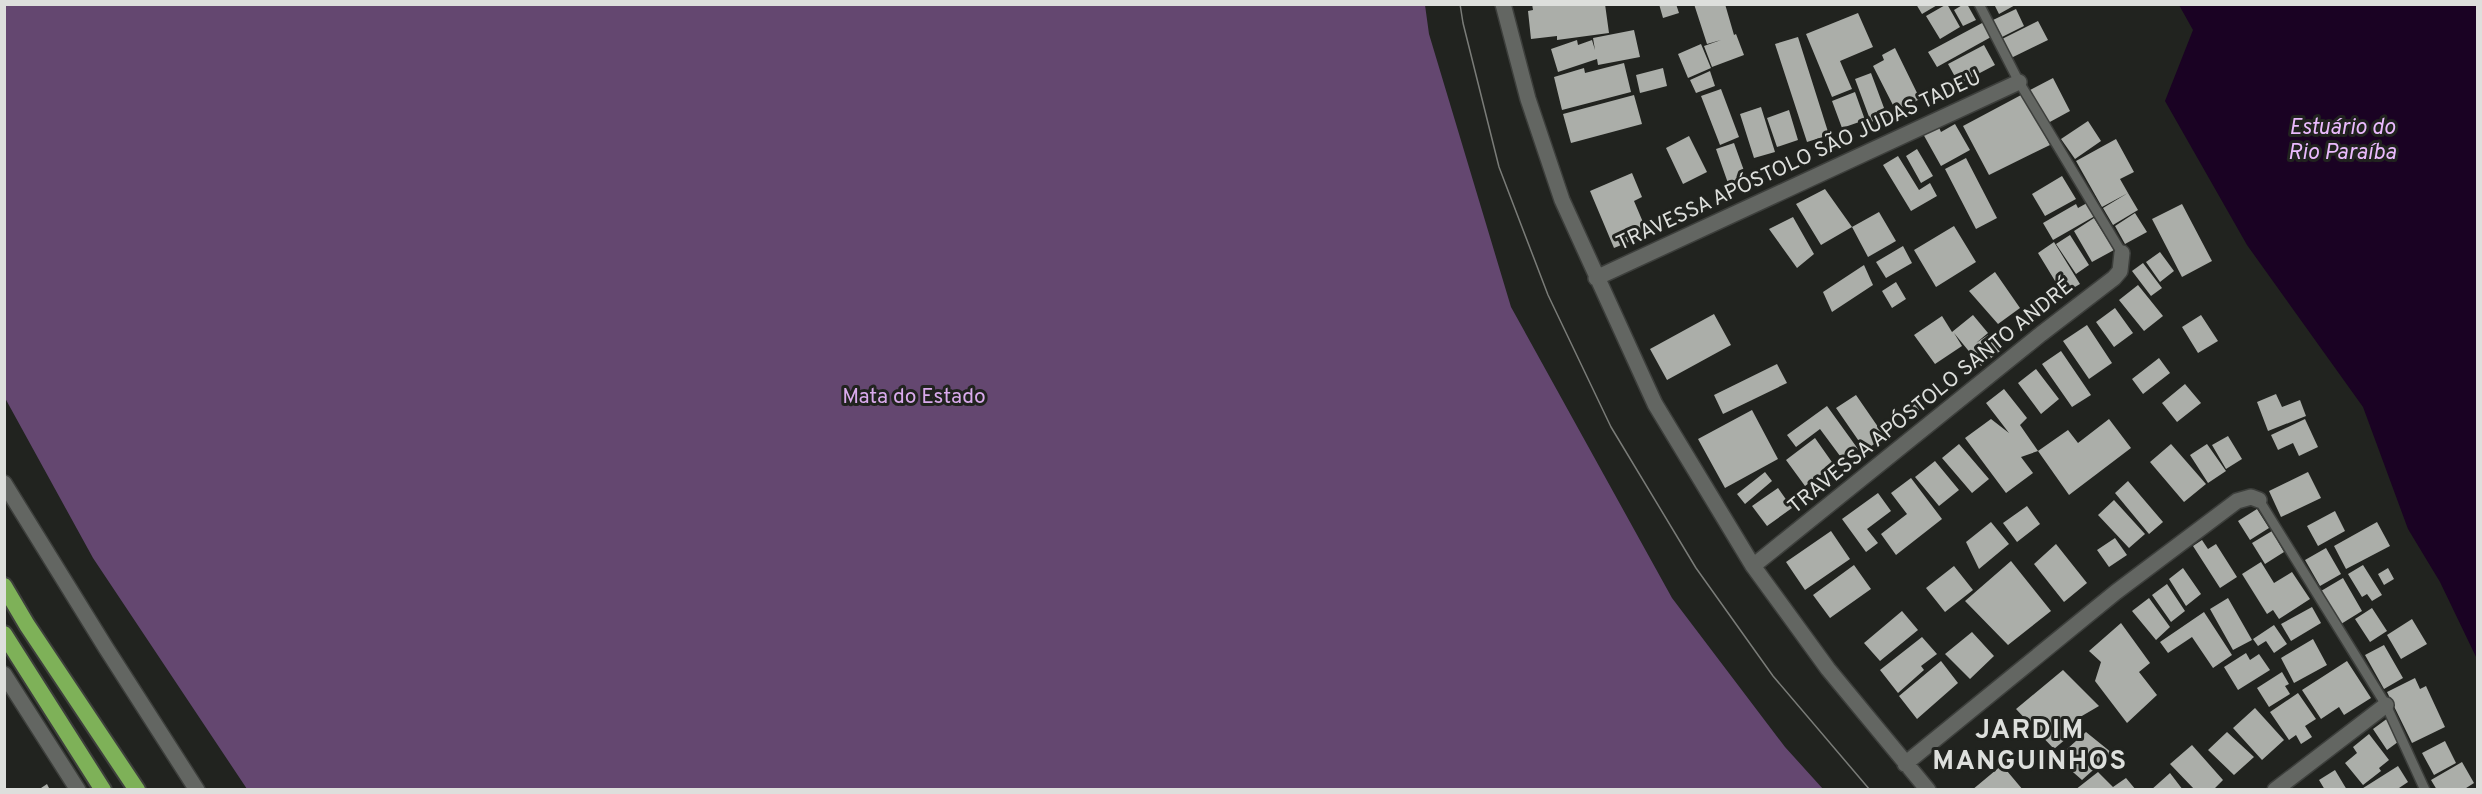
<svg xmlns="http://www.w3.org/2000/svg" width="2482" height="794" viewBox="0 0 2482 794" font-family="Overpass,sans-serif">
<rect width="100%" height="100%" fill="#21231f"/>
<!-- forest -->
<path fill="#644770" d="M4 5H1425L1429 34 1511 307 1672 598 1785 747 1823 789H247L93 558 5 398Z"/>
<!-- water -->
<path fill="#1a0223" d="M2179 5H2477V659L2440 582 2408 529 2363 407 2247 245 2165 101 2193 30Z"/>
<!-- building -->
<path fill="#abaea9" d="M1532 4H1605L1609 33 1557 40V36L1531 39 1528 11 1533 10Z
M1659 4H1676L1679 13 1663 18Z
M1694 4H1725L1734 35 1736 34 1744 55 1712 67 1704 46 1721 40 1707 44Z
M1916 4H1939L1922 14Z
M1947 4 1960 27 1940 39 1926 16Z
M1964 4H1967L1976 20 1963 26 1954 10Z
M1994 4H2017L1999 14Z
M2016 9 2024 26 2002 37 1993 20Z
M1858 13 1873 47 1840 61 1852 89 1832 97 1806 34Z
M2038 21 2048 40 2009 59 2000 40Z
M1984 22 1991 37 1937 67 1928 52Z
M1634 30 1640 57 1598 65 1597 59 1558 72 1551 49 1577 40 1578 45 1592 40 1595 50 1593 38Z
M1798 37 1829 135 1807 142 1775 44Z
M1701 44 1711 68 1688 78 1678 54Z
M1984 45 1995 65 1959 84 1948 64Z
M1895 48 1920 99 1896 111 1873 66 1884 60 1882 55Z
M1624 63 1631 92 1562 110 1554 77 1584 68 1585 73Z
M1663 68 1667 86 1640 93 1636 75Z
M1710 71 1715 86 1696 93 1690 80Z
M1871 73 1887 116 1871 122 1855 79Z
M2053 78 2070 111 2048 123 2030 90Z
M1721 89 1739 137 1720 145 1701 96Z
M1855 92 1865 120 1842 128 1832 101Z
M2023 94 2050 145 1989 175 1963 126Z
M1634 95 1642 124 1571 143 1563 114Z
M1761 107 1775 152 1754 158 1740 114Z
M1789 110 1798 140 1777 147 1767 118Z
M2088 121 2101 141 2075 159 2061 139Z
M1937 123 1941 132 1955 124 1970 150 1941 166 1922 132Z
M1689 136 1707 172 1683 184 1666 148Z
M2116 139 2134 172 2120 179 2128 193 2102 207 2076 161Z
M1734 143 1747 179 1729 186 1716 149Z
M1917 149 1933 176 1921 183 1906 156Z
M1898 156 1919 190 1930 183 1937 196 1911 211 1883 165Z
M1966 158 1997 218 1976 229 1945 169Z
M1632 173 1642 197 1634 201 1648 234 1614 248 1590 191Z
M2062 176 2076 199 2045 216 2032 194Z
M1825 189 1852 227 1821 245 1796 204Z
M2128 193 2138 210 2113 225 2103 208Z
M2087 203 2095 216 2053 240 2043 223 2076 204 2078 208Z
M2182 204 2212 261 2182 277 2152 219Z
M1879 212 1896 241 1868 257 1852 227Z
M2135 213 2147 232 2125 244 2115 226Z
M1793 217 1814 254 1797 268 1769 229Z
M2094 218 2114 250 2092 262 2074 231Z
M1954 226 1976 262 1936 287 1914 250Z
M2070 235 2089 265 2076 274 2056 244Z
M2054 242 2080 284 2063 294 2038 253Z
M1903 246 1912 263 1886 278 1876 262Z
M2160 252 2174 271 2160 282 2146 262Z
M2143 263 2162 288 2151 296 2132 271Z
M1864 265 1873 285 1832 312 1823 292Z
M1995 272 2020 308 1998 324 1969 291Z
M1896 282 1906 299 1892 308 1882 291Z
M2138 285 2163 316 2144 331 2119 300Z
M2115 308 2133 333 2114 347 2096 322Z
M1714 314 1731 345 1667 380 1650 349Z
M1973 315 1988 333 1976 343 1988 335 2000 351 1981 366 1954 333 1962 346 1935 364 1914 335 1942 316 1952 332Z
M2201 315 2218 341 2198 353 2182 327Z
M2087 325 2112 363 2089 379 2063 341Z
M2061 351 2091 395 2072 407 2042 364Z
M2159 358 2170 373 2143 394 2132 379Z
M1777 364 1787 383 1723 414 1714 395Z
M2036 369 2059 399 2041 414 2018 383Z
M2185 384 2201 403 2177 422 2162 403Z
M2004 389 2027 418 2020 425 2038 451 2021 457 2033 473 2006 493 1965 438 1991 419 2009 433 1986 403Z
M2276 394 2282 407 2300 400 2306 416 2268 431 2257 402Z
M1856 395 1885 437 1865 450 1836 408Z
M1915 400 1920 409 1908 416 1903 408Z
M1827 406 1858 449 1843 460 1820 429 1796 447 1787 435Z
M1752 410 1778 459 1725 488 1698 439Z
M2109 419 2131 448 2069 495 2038 451 2068 430 2078 443Z
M2305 419 2318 447 2299 456 2293 443 2278 450 2271 435Z
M2228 436 2242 459 2226 469 2212 445Z
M1815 438 1834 465 1805 486 1786 460Z
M1959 444 1989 479 1972 493 1942 458Z
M2171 444 2206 484 2184 502 2150 462Z
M2207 444 2226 471 2208 483 2190 455Z
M1935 461 1959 490 1939 506 1915 477Z
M1765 472 1772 481 1745 504 1737 494Z
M2308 472 2321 498 2281 517 2269 491Z
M1911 478 1942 519 1896 555 1881 534 1907 514 1891 493Z
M2128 481 2163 522 2149 534 2115 493Z
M1778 488 1792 508 1767 526 1752 506Z
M1878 493 1891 511 1867 529 1878 543 1866 552 1842 519Z
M2114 500 2145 534 2129 548 2098 515Z
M2027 506 2040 524 2017 542 2003 523Z
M2257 509 2269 528 2250 540 2238 521Z
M2335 511 2345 531 2318 546 2307 526Z
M1991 522 2009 544 1979 569 1966 542Z
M2377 522 2390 546 2346 569 2334 546Z
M1831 531 1850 559 1805 590 1786 562Z
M2272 531 2284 552 2265 564 2252 543Z
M2115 538 2127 555 2109 567 2097 550Z
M2202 540 2208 549 2216 544 2237 577 2220 588 2193 546Z
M2056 544 2087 583 2064 602 2034 564Z
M2326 548 2341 574 2320 586 2305 560Z
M2011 561 2051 611 2008 645 1965 601Z
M2261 562 2274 583 2292 572 2310 599 2279 619 2273 610 2267 614 2242 574Z
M1854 565 1871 589 1830 618 1813 595Z
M2363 565 2382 595 2372 601 2367 594 2362 597 2348 574Z
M1954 566 1973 590 1945 612 1926 588Z
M2183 568 2201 594 2186 606 2169 579Z
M2388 568 2394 579 2384 585 2378 574Z
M2343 578 2362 611 2341 624 2321 591Z
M2167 584 2185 611 2171 622 2152 595Z
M2149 598 2170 627 2156 640 2132 611Z
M2228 598 2252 640 2233 650 2210 609Z
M2312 607 2321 623 2291 641 2281 624Z
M2372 608 2387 631 2370 642 2355 619Z
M1902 611 1918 630 1880 661 1864 643Z
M2204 612 2232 655 2213 668 2192 637 2168 653 2160 642Z
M2412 619 2427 644 2401 659 2387 635Z
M2121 623 2150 663 2139 672 2157 695 2127 723 2095 681 2101 662 2089 651Z
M2274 625 2287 644 2274 653 2266 641 2258 646 2253 639Z
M1972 632 1994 656 1970 679 1945 654Z
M1922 637 1937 654 1921 666 1924 670 1898 693 1880 670Z
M2313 639 2327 665 2294 683 2281 658Z
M2384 645 2403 678 2384 689 2365 655Z
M2246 653 2250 660 2259 654 2270 670 2238 690 2224 667Z
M1941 661 1958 683 1917 719 1899 696Z
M2347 661 2371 698 2344 715 2339 707 2321 719 2302 690Z
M2063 670 2099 706 2075 720 2080 727 2054 749 2016 709Z
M2282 672 2289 684 2285 686 2290 694 2269 707 2257 688Z
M2415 678 2420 689 2426 686 2445 727 2412 743 2387 692Z
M2298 693 2316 719 2305 726 2312 737 2301 744 2296 735 2289 740 2270 712Z
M2255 708 2284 740 2262 760 2233 728Z
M2388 718 2402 739 2387 750 2373 729Z
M2086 732 2112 753 2082 780 2057 758Z
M2227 732 2254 757 2234 775 2208 750Z
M2369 734 2389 760 2379 768 2381 771 2363 785 2345 763 2357 753 2353 747Z
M2445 741 2456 763 2434 775 2422 753Z
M2192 745 2223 780 2213 790H2195L2170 764Z
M2462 762 2474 783 2463 790H2437L2431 780Z
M2002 765 2023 790H1972Z
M2398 766 2408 782 2396 790H2360Z
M2335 770 2347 790H2325L2319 780Z
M2098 772 2113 787 2126 778 2136 790H2075Z
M2170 773 2183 790H2151Z
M47 784 50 790H38Z"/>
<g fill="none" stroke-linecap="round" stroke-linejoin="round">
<defs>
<path id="service" d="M1979 4 2019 82 2122 253
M2259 500 2386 705 2425 790"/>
<path id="minor" d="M1503 4 1528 99 1562 200 1655 404 1753 566 1828 669 1928 790
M1596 278 2019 82
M4 483 106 648 197 790
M1753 566 2041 334 2114 278 2120 271 2122 253
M4 674 78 790
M1905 764 2116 592 2237 501 2251 497 2259 500
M2275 790 2386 705"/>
<path id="trunk" d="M4 586 27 625 137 790
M4 634 103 790"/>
</defs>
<!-- service casing -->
<use href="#service" stroke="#3d3f3c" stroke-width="12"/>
<!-- minor casing -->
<use href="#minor" stroke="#3d3f3c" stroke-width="18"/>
<!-- trunk casing -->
<use href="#trunk" stroke="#3d3f3c" stroke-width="20"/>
<!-- service -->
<use href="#service" stroke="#636662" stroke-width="9"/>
<!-- minor -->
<use href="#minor" stroke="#636662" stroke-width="15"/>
<!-- trunk -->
<use href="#trunk" stroke="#7eb158" stroke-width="16"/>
<!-- tram -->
<path stroke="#7a7c78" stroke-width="1.5" d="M1460 4 1463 23 1499 167 1548 295 1611 427 1696 568 1773 676 1870 790"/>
</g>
<g text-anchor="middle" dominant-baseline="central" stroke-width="6" stroke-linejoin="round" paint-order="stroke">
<!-- street labels -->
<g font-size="21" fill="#dddfdc" stroke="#21231f">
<text transform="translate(1799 161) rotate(-25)">TRAVESSA APÓSTOLO SÃO JUDAS TADEU</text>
<text transform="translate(1931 397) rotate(-39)">TRAVESSA APÓSTOLO SANTO ANDRÉ</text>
</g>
<!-- park labels -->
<g font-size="21" fill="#d9aaec" stroke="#21231f">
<text x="914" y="397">Mata do Estado</text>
</g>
<!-- water labels -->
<g font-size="22" font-style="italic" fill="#eabafd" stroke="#21231f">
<text x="2342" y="128">Estuário do<tspan x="2342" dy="25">Rio Paraíba</tspan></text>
</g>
<!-- district labels -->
<g font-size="27" font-weight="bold" letter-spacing="1.5" fill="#dddfdc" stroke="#21231f">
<text x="2030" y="731">JARDIM<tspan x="2030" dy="31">MANGUINHOS</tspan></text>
</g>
</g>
<!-- border -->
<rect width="2482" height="794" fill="none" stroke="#dddfdc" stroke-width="12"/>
</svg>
